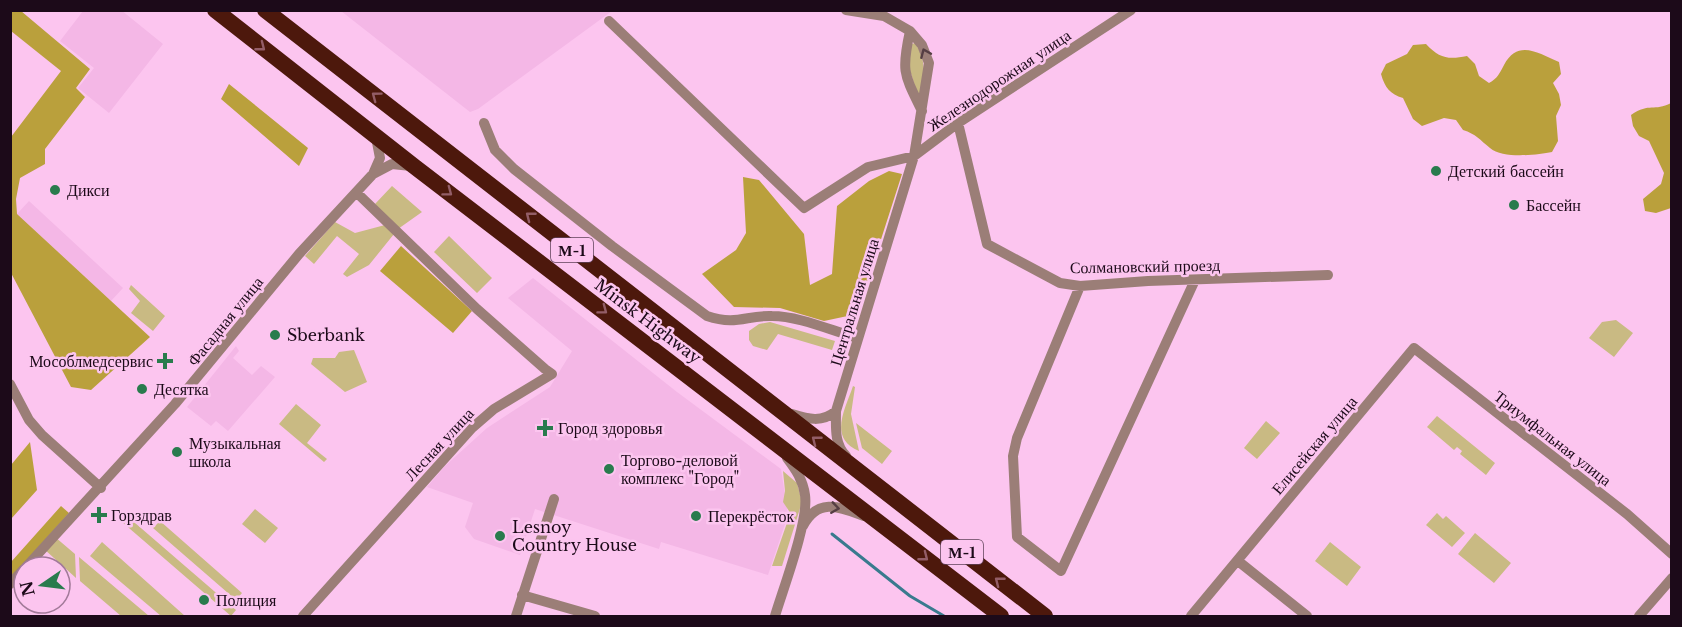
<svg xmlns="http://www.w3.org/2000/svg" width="1682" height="627" viewBox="0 0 1682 627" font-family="'Libre Baskerville',serif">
<rect width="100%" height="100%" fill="#fcc5ef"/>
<!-- built -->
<path fill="#f4b7e6" d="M121 10 163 44 109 113 78 88 94 68 60 41 83 11Z
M341 11H612L478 109 470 112Z
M29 201 123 288 111 301 17 214Z
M533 278 677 392 781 469 788 515 768 575 661 542 659 549 535 509 520 555 474 539 465 527 473 503 427 487 445 466 487 428 550 387 572 351 508 298Z
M236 346 239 351 233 358 252 375 261 366 275 377 228 431 216 421 211 426 187 407Z"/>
<!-- green -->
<path fill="#c9ba83" d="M915 43C926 58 924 73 924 92L918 96 907 61 912 44Z
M392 186 422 212 398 229 375 204Z
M335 222 355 233 385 225 394 234 369 265 347 277 343 274 359 254 337 236 314 264 305 256Z
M449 236 492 278 477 293 434 252Z
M131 285 165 316 153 331 131 313 140 301 129 289Z
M1616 320 1633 333 1614 357 1589 338 1602 322Z
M770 322 835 341 832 350 778 334 767 350 753 346 749 340V331L759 324Z
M354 350 367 382 345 392 311 364 313 358H335L339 352Z
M853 386 855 387 851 414 859 451C828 438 845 410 853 386Z
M296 404 321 425 307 443 327 459 324 462 279 424Z
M1437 416 1495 463 1486 475 1460 454 1462 451 1457 447 1454 450 1427 427Z
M1266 421 1280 433 1257 459 1244 448Z
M856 423 892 451 882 464 862 448Z
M783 471 797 483 802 502 782 566H772L788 520 789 511 783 502 785 491Z
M255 509 278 528 265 543 242 524Z
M1437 513 1443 519 1446 516 1465 533 1452 547 1426 525Z
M127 516 236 610 231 616 122 522Z
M160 521 242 593 236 600 153 528Z
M1475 533 1511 563 1494 583 1458 554Z
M55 537 75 554 76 578 44 549Z
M102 542 185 616H161L90 556Z
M1330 542 1361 567 1347 586 1315 561Z
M79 557 149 616H121L80 581Z"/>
<!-- forest -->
<path fill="#baa03c" d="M11 10 21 11 90 69 76 88 85 97 45 149V164L20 178 16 199 17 214 150 337 91 390 71 387 10 271 11 137 61 71 11 31Z
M1426 44C1439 58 1448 60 1467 56L1475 64 1479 76 1489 83C1498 78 1499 74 1504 65 1518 39 1538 53 1559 62L1561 74 1553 83 1559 94 1561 105 1556 116 1558 141 1552 152C1536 155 1503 159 1490 148 1480 140 1476 134 1463 130L1456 120 1444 118 1422 126 1413 119 1403 98C1390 94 1385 88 1381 74L1386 64 1407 54 1413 45Z
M229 84 308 148 299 166 221 99Z
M1671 103V208L1656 213 1645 211 1643 199 1661 184 1664 173 1649 141 1639 136 1633 126 1631 115C1650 102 1654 112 1671 103Z
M889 171 902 174 857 314 824 321 780 308 734 307 702 274 736 250 746 233 743 177 759 180 804 234 810 285 832 274 837 206 869 181Z
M401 246 472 311 453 333 380 271Z
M30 442 37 490 11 519V465Z
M61 506 69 513 11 578V562Z"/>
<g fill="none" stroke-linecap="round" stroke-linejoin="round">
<!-- stream -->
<path stroke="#397a8e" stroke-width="3" d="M832 534 910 596 944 616"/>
<!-- minor -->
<path stroke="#9b7e77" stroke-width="10" d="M846 10 884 16 910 31
M609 21 804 208 868 167 914 156 958 123 1131 10
M484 123 495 150 514 169 612 246 707 316C737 326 746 315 772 316 799 316 832 331 858 338
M958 123 987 244 1060 283 1080 286 1148 281 1328 275
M373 174 392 164 411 166
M1080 286 1017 438 1013 456 1017 537 1061 571 1195 280
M10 384 29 420 42 435 101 488
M792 414C808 419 822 423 836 411
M846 456C834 443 836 428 836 411L914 156 929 63 922 45 910 31C901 72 904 74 922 111
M803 526C818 497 840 507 864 516
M1238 561 1307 616
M26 567 175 404 299 254 373 174 380 158 376 137
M10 584 24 569
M522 595 595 616
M303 616 472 428 494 409 552 374 545 369 477 309 357 193
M516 616 554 499
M775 616C783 589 809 521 805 495 803 480 796 470 787 458
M1191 616 1414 348 1627 514 1672 554
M1639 616 1672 578"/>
<!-- highway -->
<path stroke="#4d180c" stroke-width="16" d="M215 10 415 167 1001 616
M265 10 1045 616"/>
</g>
<!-- one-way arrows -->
<defs><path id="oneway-chevron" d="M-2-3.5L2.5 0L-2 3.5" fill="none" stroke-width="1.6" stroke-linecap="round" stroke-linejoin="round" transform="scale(1.5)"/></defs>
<g stroke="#935d67">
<use href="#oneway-chevron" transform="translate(261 47) rotate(38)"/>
<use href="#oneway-chevron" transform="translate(376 96) rotate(-143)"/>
<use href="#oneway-chevron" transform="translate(448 192) rotate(37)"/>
<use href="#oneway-chevron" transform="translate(530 216) rotate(-142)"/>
<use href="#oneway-chevron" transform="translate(603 310) rotate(37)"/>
<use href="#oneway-chevron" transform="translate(816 440) rotate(-142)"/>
<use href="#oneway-chevron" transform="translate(924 557) rotate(38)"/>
<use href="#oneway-chevron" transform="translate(999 581) rotate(-142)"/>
</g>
<g stroke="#553e43">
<use href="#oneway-chevron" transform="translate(925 53) rotate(-113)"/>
<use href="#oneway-chevron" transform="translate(835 508) rotate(8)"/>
</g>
<!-- markers -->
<g fill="#297b4d" stroke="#fcc5ef" stroke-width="2">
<circle cx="1436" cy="171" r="6"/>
<circle cx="55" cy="190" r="6"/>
<circle cx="1514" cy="205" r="6"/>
<circle cx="275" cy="335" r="6"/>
<path d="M162 352h6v6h6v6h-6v6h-6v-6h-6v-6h6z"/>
<circle cx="142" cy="389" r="6"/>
<path d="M542 419h6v6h6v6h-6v6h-6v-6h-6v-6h6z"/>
<circle cx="177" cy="452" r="6"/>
<circle cx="609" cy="469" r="6"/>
<path d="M96 506h6v6h6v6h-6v6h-6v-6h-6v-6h6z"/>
<circle cx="696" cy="516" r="6"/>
<circle cx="500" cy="536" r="6"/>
<circle cx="204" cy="600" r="6"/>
</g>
<g text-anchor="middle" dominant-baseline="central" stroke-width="5" stroke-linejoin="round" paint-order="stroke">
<!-- shield labels -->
<g fill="#fcc5ef" stroke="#5f4259" stroke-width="1.5">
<rect x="551" y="238" width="42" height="24" rx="4.5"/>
<rect x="941" y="540" width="42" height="24" rx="4.5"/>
</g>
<g font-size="15" font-weight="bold" fill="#1c0a19">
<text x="572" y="250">М-1</text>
<text x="962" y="552">М-1</text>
</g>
<!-- street labels -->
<g font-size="16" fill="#1c0a19" stroke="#fcc5ef">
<text transform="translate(999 80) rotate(-34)">Железнодорожная улица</text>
<text transform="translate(1145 266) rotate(-1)">Солмановский проезд</text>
<text transform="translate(854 302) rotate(-73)">Центральная улица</text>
<text transform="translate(225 321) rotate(-51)">Фасадная улица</text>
<text transform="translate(648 321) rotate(37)">Minsk Highway</text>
<text transform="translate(1553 438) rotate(38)">Триумфальная улица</text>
<text transform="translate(439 444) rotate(-47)">Лесная улица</text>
<text transform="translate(1314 445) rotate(-50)">Елисейская улица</text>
</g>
<!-- poi labels -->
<g font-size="16" fill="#1c0a19" stroke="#fcc5ef" text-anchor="start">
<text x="1448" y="171">Детский бассейн</text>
<text x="67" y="190">Дикси</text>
<text x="1526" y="205">Бассейн</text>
<text x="287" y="335">Sberbank</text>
<text x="153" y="361" text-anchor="end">Мособлмедсервис</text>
<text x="154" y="389">Десятка</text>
<text x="558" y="428">Город здоровья</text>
<text x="189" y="443">Музыкальная<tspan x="189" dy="18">школа</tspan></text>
<text x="621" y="460">Торгово-деловой<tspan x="621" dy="18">комплекс "Город"</tspan></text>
<text x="111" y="515">Горздрав</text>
<text x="708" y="516">Перекрёсток</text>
<text x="512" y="527">Lesnoy<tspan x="512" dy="18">Country House</tspan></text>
<text x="216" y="600">Полиция</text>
</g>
</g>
<!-- border -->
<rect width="1682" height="627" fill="none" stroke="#1c0a19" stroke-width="24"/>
<!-- north arrow -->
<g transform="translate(42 585) rotate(256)"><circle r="28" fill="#fcc5ef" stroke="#a27a99" stroke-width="1.5"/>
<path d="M0-4.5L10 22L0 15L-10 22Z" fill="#297b4d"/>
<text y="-9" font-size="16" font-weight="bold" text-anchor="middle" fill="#1c0a19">N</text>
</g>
</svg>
